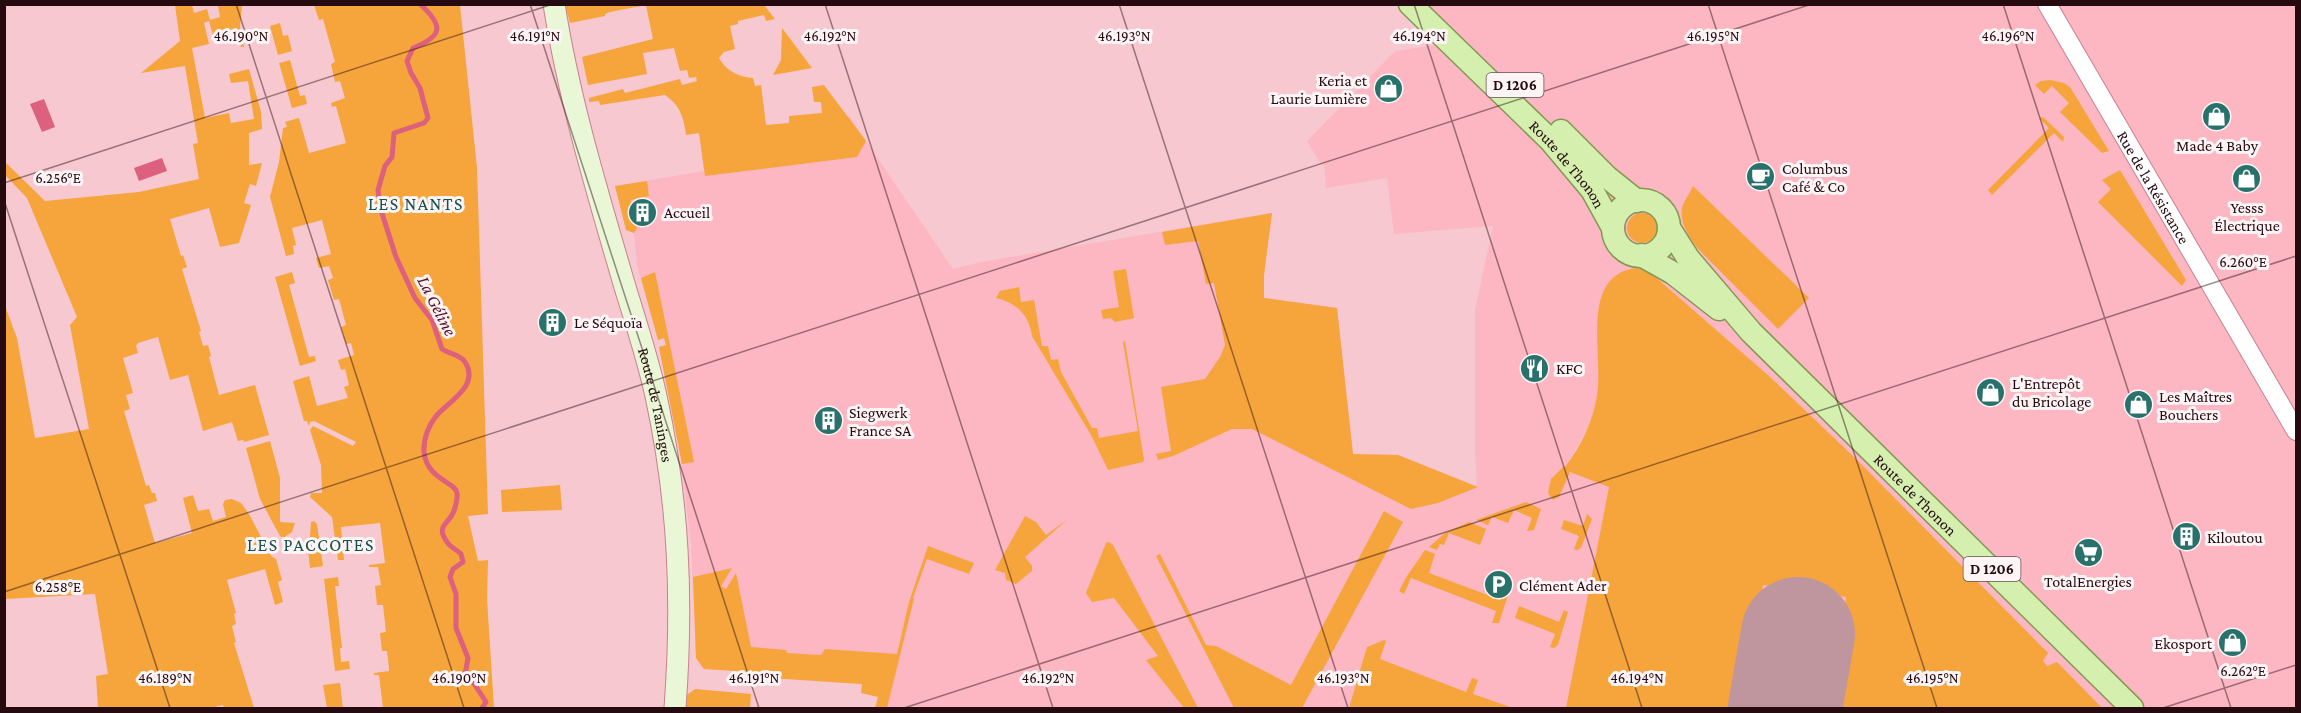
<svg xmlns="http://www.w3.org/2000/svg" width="2301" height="713" viewBox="0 0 2301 713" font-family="'Crimson Pro',serif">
<rect width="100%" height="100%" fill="#f7c8cf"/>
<!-- built -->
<path fill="#fcb7c3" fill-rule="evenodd" d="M1422 5H2296V708H1495L1364 660 1349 708H884L889 686 771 678 769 673 704 669 700 665 696 658 691 543 681 460 659 347 666 345 664 338 658 340 637 265 634 233 626 230 615 186 704 171 699 133 849 116 953 269 981 262 1272 213 1264 275V298L1337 308 1353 454 1398 455 1477 487 1475 451V310L1493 226 1394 234 1387 178 1326 188 1324 164 1320 163 1307 141 1395 51 1443 44ZM1598 394 1611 485 1566 467 1591 422Z"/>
<!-- green -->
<path fill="#f6a43c" d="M175 5H192L194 13 207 9 210 20 220 17 218 6 242 5 240 27 244 47H241L235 28 216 34 218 41 215 42 209 21 204 23 209 44 192 48 205 118 229 113 231 123 254 119 248 81 231 83 229 74 249 69 261 112 262 129 249 133V165L262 163 256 186 250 184 244 203 251 205 239 243 220 247 209 208 170 219 181 256 183 255 187 267 182 269 201 331 199 332 203 346 208 345 211 356 209 357 219 395 255 385 269 435 244 442 243 440 238 441 232 422 203 431 188 375 170 380 158 337 138 343 136 346 138 353 123 358 133 393 126 395 130 409 124 411 146 486 149 485 152 493H155L157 501 144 505 155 543 192 533 183 498 193 495 198 511 209 509 213 521 226 517 223 504 225 500 232 499 241 503 249 514 271 556 276 559 282 580 278 582 283 602 275 605 265 569 227 580 236 613 234 614 236 624 232 626 236 642 234 643 254 708H224L223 705 210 708H98L96 676 108 674 95 594 5 599V306L17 338 35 438 89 429 70 325 77 317 27 198 5 175V162L45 201 139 192 199 179 193 144 198 143 185 66 141 73 180 41Z
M314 5H460L477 168 488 514 468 516 478 561 488 560 487 599 494 708H383L379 675H374V673L389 671V668L387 651H382L380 633 386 632 383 605H377L375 586 381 585 378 567H369V565L385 563 380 523 341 527 344 560H338L332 517 310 497 311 493H322L321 465 310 430 313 426 353 446 356 442 314 421 310 422 309 426 307 421H304L293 381 309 376 317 406 348 398 344 387 349 385 345 369 341 370 338 360 354 355 351 343 346 344 341 327 346 325 339 299 334 300 328 280 333 278 329 266 319 268 316 258 331 254 322 220 292 228 296 245 293 246 294 254 286 256 270 197 279 162 283 128 287 127 285 122 299 118 309 153 346 143 336 106 332 107 331 103 345 98 340 81 335 82 331 64 335 62 323 19 319 20Z
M565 5H764L775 19 766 21 764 15 738 21V24L730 26 735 49 724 52 719 58C726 71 739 77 753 78L755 86 761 85 766 125 789 123V116L822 113 821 102H814L812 87 824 85 866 141 857 157 705 176 699 133 686 135C684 118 680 105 665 95L600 105 599 101 589 102V98L623 89 625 93 680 79 682 85 697 81 696 77 689 78 687 70 680 71 674 48 643 53 647 74 588 85 582 57 653 39 646 5 610 12 605 14V16L570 23Z
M280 23 283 36 288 35 292 51 278 55 270 26Z
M782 28 812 68 773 75 781 60Z
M290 60 300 96 305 95 307 104 292 108 279 63Z
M2050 80 2064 83 2070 87 2109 151 2102 153 2060 112 2069 103 2052 86 2044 94 2035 85 2041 81Z
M2043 117 2064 137 2063 142 2054 133 1992 195 1988 190 2049 128 2039 118Z
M2120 170 2186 280 2182 286 2098 202 2111 189 2102 180Z
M647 181 649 196 631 200 637 228 634 233 626 230 615 186Z
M1693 186 1809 298 1778 329 1702 253C1692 243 1679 224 1682 208 1684 201 1690 193 1693 186Z
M1627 228a15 15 0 1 1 30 0a15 15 0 1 1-30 0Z
M1272 213 1264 275V298L1337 308 1353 454 1398 455 1478 487 1438 503 1411 509 1252 429H1232L1173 456 1158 460 1156 454 1171 451 1161 387 1205 379 1220 357 1225 345 1214 283 1206 284 1198 241 1165 245 1162 232Z
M1638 268 1653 275 1769 376 1855 458 2048 653 2043 661 2047 666 2057 662 2102 708H1830C1846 682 1849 653 1853 622L1844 620 1846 597 1763 585 1761 603 1754 602 1736 708H1566L1609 487 1570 472 1559 497 1553 500 1548 493 1551 479 1563 467H1565C1581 446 1593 422 1597 395 1604 356 1578 273 1638 268Z
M1126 269 1134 318 1115 322 1111 318 1103 319 1101 310 1119 307 1113 271Z
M292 272 295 283 289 285 309 357 315 356 316 361 300 366 275 277Z
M655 272 694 462 682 464 659 347 666 345 664 338 658 340 641 278Z
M1019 287 1021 302 1034 300 1042 346H1048L1051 360 1058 359 1061 372 1092 428H1097L1099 438 1138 431 1123 342 1125 341 1144 460 1143 462 1108 470 1091 435 1032 336C1029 315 1017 303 996 298L1000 291Z
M270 441 280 478V522L295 523 292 532 283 538 280 536 260 499 246 448Z
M560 485 562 510 502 512 501 490Z
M1526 502 1541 509 1534 530 1527 531 1532 518 1514 510 1508 523 1492 517 1488 525 1476 520Z
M1384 511 1403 522 1302 708H1234L1156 556 1160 554 1206 645 1216 646 1291 685Z
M1587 514 1592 519 1581 548 1577 550 1574 549 1579 536 1561 529 1564 520 1583 526Z
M1025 516 1036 522 1046 535 1068 519 1025 557 1032 566V571L1016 584 1006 580 1005 573 995 570Z
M314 521 317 524 323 566 310 568 308 550 305 543 310 536 311 522Z
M1469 522 1486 529 1480 545 1449 533 1444 545 1440 544 1437 550 1429 547 1445 533Z
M1109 542 1113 545 1198 708H1184L1146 660 1158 656 1114 598 1092 602 1086 593 1106 543Z
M928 546 974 563 969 574 927 559 913 598 914 599 887 708H875L878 697 861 693 862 684 771 678 769 673 704 669 696 658 693 577 732 568 721 586 726 589 736 573 751 647 786 650 787 653 821 655 825 649 897 654 909 602Z
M1425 550 1435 554 1429 573 1501 600 1506 587 1510 589 1499 623H1492L1496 611 1411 578 1404 594 1399 591 1407 576Z
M338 577 339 586H335L342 648H340L341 662 349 661 350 669 335 671 324 579Z
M1519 606 1559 622 1564 610 1568 612 1558 645 1554 648 1550 647 1555 634 1515 618Z
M1384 640 1386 641 1380 659 1466 692 1472 678 1478 680 1473 694 1513 708H1349L1367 647Z
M340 683 343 708H327L323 685Z
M695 689 751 694 750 708H686L687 695Z"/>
<!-- water -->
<path fill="#dd607e" d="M44 99 55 127 42 132 30 104Z
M162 158 167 171 139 181 134 168Z"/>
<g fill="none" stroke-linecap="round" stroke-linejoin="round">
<!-- stream -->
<path stroke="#dd607e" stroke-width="5" d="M420 4C444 26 443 36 413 48L407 61 411 73 420 88 428 118 424 123 394 133 392 157 385 166 378 190 380 207 396 257 415 298 432 320 442 349C449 354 460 354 465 362 480 385 450 401 438 414 429 424 423 439 424 452 427 480 456 482 457 493 458 497 455 510 452 515 447 524 436 527 447 542 450 547 457 550 461 554L463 562 453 569 450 577 456 594V628L468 658 465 675 475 685 486 702 482 708"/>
<!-- runway -->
<path stroke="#c0969e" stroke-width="114" d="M1785 708 1798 634"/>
<defs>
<g id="tertiary">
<path id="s1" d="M2047 4 2296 431"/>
</g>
<g id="secondary">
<path id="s2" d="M554 4C569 100 598 194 625 287 636 323 648 359 656 396 679 502 683 601 675 708"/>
</g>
<g id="primary">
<path id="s3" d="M1410 4 1550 140 1592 190 1613 228"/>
<path d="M1561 131 1607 177 1637 201"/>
<circle cx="1641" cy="228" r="28"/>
<path id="s4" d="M1669 228 1688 258 1751 332 2132 708"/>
<path d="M1641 255 1673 273 1719 309"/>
</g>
</defs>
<!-- tertiary casing -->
<use href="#tertiary" stroke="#c9808e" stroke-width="20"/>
<!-- secondary casing -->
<use href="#secondary" stroke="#c9808e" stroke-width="23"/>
<!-- primary casing -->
<use href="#primary" stroke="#849854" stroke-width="25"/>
<!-- tertiary -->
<use href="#tertiary" stroke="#fff" stroke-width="18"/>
<!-- secondary -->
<use href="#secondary" stroke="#e9f7d6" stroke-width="21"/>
<!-- primary -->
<use href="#primary" stroke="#d4efae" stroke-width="22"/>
</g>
<!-- ticks -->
<path fill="none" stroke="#250a10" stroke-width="1.5" stroke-opacity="0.45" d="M236 4 464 708M530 4 759 708M825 4 1053 708M1119 4 1348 708M1414 4 1642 708M1708 4 1937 708M2003 4 2231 708M4 183 553 4M4 200 170 708M4 592 1812 4M904 708 2296 256M2163 708 2296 665"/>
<!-- icons -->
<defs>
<symbol id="shop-disc" viewBox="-11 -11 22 22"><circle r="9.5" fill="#29726c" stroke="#fdf4f6"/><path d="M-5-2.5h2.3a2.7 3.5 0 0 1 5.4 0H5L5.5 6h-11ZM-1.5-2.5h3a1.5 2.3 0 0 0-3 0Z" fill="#fff"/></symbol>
<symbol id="cafe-disc" viewBox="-11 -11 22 22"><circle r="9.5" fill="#29726c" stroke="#fdf4f6"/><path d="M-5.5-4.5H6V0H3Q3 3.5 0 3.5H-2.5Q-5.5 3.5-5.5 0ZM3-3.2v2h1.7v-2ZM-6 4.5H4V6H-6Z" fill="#fff"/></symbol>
<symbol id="building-disc" viewBox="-11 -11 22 22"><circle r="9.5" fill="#29726c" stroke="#fdf4f6"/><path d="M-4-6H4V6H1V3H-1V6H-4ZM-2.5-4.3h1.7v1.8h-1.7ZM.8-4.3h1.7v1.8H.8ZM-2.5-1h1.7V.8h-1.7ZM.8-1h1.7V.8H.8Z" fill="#fff"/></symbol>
<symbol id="restaurant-disc" viewBox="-11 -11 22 22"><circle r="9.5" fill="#29726c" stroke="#fdf4f6"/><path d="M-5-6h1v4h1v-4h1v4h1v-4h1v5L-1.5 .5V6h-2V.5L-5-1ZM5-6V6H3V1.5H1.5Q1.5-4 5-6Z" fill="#fff"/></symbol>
<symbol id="supermarket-disc" viewBox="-11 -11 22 22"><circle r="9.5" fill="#29726c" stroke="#fdf4f6"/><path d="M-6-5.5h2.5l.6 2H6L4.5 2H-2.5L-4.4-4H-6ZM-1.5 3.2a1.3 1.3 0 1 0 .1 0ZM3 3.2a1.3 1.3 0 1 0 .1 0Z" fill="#fff"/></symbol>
<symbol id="parking-disc" viewBox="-11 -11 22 22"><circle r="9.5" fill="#29726c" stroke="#fdf4f6"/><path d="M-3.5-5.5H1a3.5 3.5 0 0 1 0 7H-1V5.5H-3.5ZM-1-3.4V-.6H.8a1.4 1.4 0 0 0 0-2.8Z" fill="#fff"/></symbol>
</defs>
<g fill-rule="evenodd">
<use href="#shop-disc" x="1372" y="72" width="33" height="33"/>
<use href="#shop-disc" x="2200" y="100" width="33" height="33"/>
<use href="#cafe-disc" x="1744" y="160" width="33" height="33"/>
<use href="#shop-disc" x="2230" y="162" width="33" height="33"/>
<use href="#building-disc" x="626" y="196" width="33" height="33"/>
<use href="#building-disc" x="536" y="306" width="33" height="33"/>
<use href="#restaurant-disc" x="1518" y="352" width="33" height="33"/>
<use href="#shop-disc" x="1974" y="376" width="33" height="33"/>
<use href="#shop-disc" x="2122" y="388" width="33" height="33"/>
<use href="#building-disc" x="812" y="404" width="33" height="33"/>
<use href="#building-disc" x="2170" y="520" width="33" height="33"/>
<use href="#supermarket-disc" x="2072" y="536" width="33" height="33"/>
<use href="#parking-disc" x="1482" y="568" width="33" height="33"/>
<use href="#shop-disc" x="2216" y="626" width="33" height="33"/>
</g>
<g text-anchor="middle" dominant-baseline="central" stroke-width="6" stroke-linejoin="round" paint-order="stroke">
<!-- shield labels -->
<g fill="#fdf4f6" stroke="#665055" stroke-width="1.5">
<rect x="1486.5" y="73" width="57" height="24" rx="4.5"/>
<rect x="1963.5" y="557" width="57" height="24" rx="4.5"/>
</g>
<g font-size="15" font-weight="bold" fill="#250a10">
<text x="1515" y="85">D 1206</text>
<text x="1992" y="569">D 1206</text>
</g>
<!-- poi labels -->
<g font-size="16" fill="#250a10" stroke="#fdf4f6" text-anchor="start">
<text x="1367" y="80" text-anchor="end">Keria et<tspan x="1367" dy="18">Laurie Lumière</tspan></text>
<text x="2217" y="145" text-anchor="middle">Made 4 Baby</text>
<text x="1782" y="168">Columbus<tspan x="1782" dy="18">Café &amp; Co</tspan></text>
<text x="2247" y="207" text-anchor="middle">Yesss<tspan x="2247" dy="18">Électrique</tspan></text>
<text x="664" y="212">Accueil</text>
<text x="574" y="322">Le Séquoïa</text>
<text x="1556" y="368">KFC</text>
<text x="2012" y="383">L'Entrepôt<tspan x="2012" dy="18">du Bricolage</tspan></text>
<text x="2159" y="396">Les Maîtres<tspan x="2159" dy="18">Bouchers</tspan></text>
<text x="849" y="412">Siegwerk<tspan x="849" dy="18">France SA</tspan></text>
<text x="2207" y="537">Kiloutou</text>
<text x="2088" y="581" text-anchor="middle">TotalEnergies</text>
<text x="1519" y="585">Clément Ader</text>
<text x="2212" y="643" text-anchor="end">Ekosport</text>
</g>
<!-- street labels -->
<g font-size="16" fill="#250a10" stroke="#fdf4f6">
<text stroke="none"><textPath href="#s3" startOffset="225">Route de Thonon</textPath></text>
<text stroke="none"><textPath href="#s1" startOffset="212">Rue de la Résistance</textPath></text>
<text stroke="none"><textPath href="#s2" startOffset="414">Route de Taninges</textPath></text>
<text stroke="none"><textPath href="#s4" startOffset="364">Route de Thonon</textPath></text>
</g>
<!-- neighbourhood labels -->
<g font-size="18" letter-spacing="1.5" fill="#16524d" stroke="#fdf4f6">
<text x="416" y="204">LES NANTS</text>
<text x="311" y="545">LES PACCOTES</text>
</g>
<!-- water labels -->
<g font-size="18" font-style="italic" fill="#5c0c26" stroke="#fdf4f6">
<text transform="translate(437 306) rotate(63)">La Géline</text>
</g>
</g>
<g font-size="15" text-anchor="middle" fill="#250a10" stroke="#fdf4f6" stroke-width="6" stroke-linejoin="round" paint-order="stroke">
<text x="241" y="41">46.190°N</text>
<text x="535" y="41">46.191°N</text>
<text x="830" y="41">46.192°N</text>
<text x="1124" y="41">46.193°N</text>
<text x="1419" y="41">46.194°N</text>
<text x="1713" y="41">46.195°N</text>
<text x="2008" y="41">46.196°N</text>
<text x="58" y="183">6.256°E</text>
<text x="2243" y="267">6.260°E</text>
<text x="58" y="592">6.258°E</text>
<text x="2243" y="676">6.262°E</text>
<text x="165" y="683">46.189°N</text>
<text x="459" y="683">46.190°N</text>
<text x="754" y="683">46.191°N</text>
<text x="1048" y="683">46.192°N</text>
<text x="1343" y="683">46.193°N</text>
<text x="1637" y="683">46.194°N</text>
<text x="1932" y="683">46.195°N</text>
</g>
<!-- border -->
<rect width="2301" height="713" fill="none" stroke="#250a10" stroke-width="12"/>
</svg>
